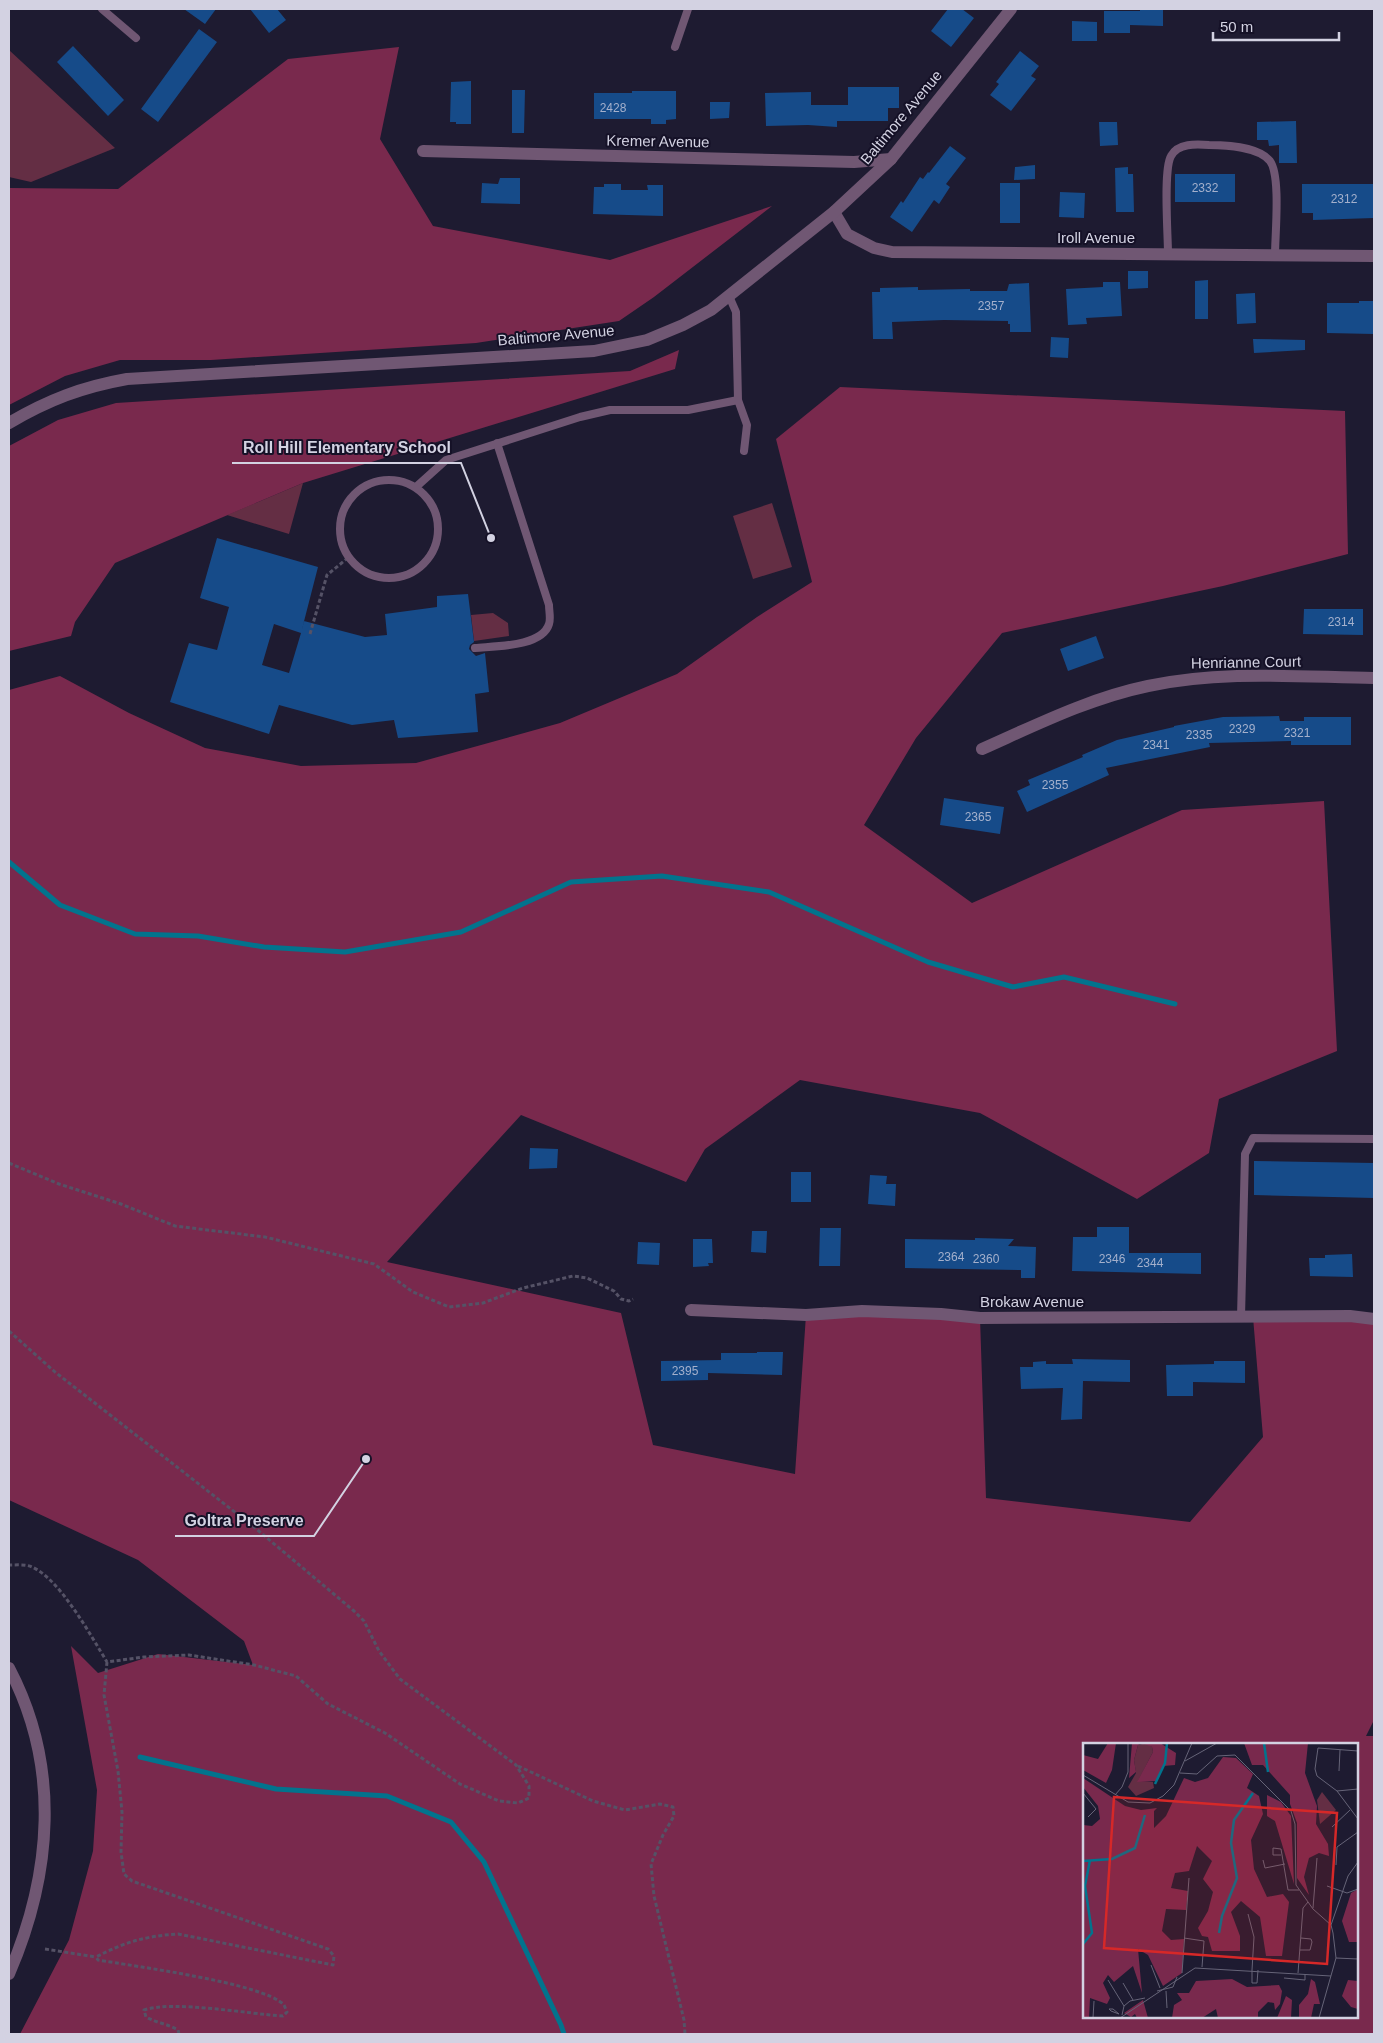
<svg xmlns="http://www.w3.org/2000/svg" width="1383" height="2043" viewBox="0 0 1383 2043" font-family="Helvetica,sans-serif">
<rect width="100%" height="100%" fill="#1e1b31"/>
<!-- green -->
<path fill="#642e44" d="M9 50 115 148 31 182 9 177Z
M303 483 289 534 227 515Z
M772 503 792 567 753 579 733 516Z
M493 613 508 623 509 636 474 641 471 615Z"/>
<!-- forest -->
<path fill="#79294d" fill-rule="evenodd" d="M399 47 380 139 433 226 610 260 772 206 654 297 619 321 476 343 211 360H120L65 376 9 405V188L118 189 288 59Z
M679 350 675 369 303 483 115 563 75 622 71 636 9 651V446L58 420 116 403 630 371Z
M840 387 1345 411 1348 554 1223 586 1002 633 916 738 864 825 972 903 1182 810 1324 801 1337 1051 1219 1099 1209 1153 1137 1199 980 1113 800 1080 705 1149 686 1182 521 1115 387 1262 621 1313 653 1445 795 1474 806 1315 980 1318 986 1498 1190 1522 1263 1437 1253 1317 1374 1319V1720L1366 1736H1374V2034H20L69 1940 93 1851 97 1790 71 1646 98 1673 158 1654 253 1665 244 1641 138 1560 9 1500V690L60 676 129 713 205 748 301 766 416 763 560 723 677 674 757 617 812 582 776 439ZM1084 1744H1357V2017H1084Z"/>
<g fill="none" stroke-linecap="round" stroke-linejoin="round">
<!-- stream -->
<path stroke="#02738d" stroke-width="5" d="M9 862 60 905 135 934 198 936 264 947 345 952 461 932 571 882 662 876 769 892 928 962 1013 987 1064 977 1175 1004
M140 1757 276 1789 387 1796 451 1822 484 1862 561 2025 564 2034"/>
</g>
<!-- building -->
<path fill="#164b89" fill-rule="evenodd" d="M184 9H216L205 24Z
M250 9H277L286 20 269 33Z
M948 9H962L974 18 951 47 931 31Z
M1140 9H1163V26L1130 25V33H1104V11H1140Z
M1072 21 1097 22V41H1072Z
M199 29 217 42 158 122 141 109Z
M73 46 124 100 108 116 57 62Z
M1020 51 1039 66 1031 76 1036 79 1011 111 990 95 999 84 996 82Z
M471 81V124H456V122H450L451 82Z
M848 87H899V108H888V121H837V127L808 125 766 126 765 93 811 92V105H848Z
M512 90H525L524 133H512Z
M632 91H676V119L666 120V124H651V119H594V93H632Z
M710 102H730L729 118 710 119Z
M1296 121 1297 163H1279V145L1269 146 1268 140H1257V122Z
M1099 122H1117L1118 145 1100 146Z
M950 146 966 158 946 184 950 187 939 204 934 200 912 232 890 217 901 201 903 203 920 177 923 179 928 172 929 173Z
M1035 165V179L1014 180 1015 167Z
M1128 167V174H1133L1134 212H1116L1115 168Z
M1175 174H1235V202H1175Z
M500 178H520V204L481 203 482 183 498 184Z
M1000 183H1020V223H1000Z
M604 184H621V190H648L647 185H663V216L593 214 594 187H604Z
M1302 184H1374V218L1313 220V213H1302Z
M1060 192 1085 193 1084 218 1059 217Z
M1128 271H1148V288L1128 289Z
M1208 280V319H1195V281Z
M1103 282H1120L1122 316 1086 318 1087 324 1068 325 1066 289 1103 287Z
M1029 283 1031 332H1010V324H1008V321L944 320 892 322 893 339H873L872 292H880V288L918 287V290L970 289V291H1007L1009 284Z
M1255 293 1256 323 1237 324 1236 294Z
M1359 301H1374V334L1327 333V303H1359Z
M1051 337 1069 338 1068 358 1050 357Z
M1253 339 1305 340V350L1254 353Z
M217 538 318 567 301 633 304 621 365 637 387 635 385 614 437 607V596L468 594 474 642 470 645 469 649 476 656 485 653 489 692 475 694 478 732 398 738 394 720 352 725 279 705 269 734 170 702 189 643 217 650 229 607 200 598ZM274 624 301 633 289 673 262 665Z
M1304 609H1363V635L1303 634Z
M1096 636 1104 658 1068 671 1060 649Z
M1279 716 1280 721H1304V717H1351V745H1291V741L1209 743 1210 747 1106 768 1109 775 1027 812 1017 791 1030 785 1028 780 1083 757 1082 755 1117 740 1174 727V726L1223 717Z
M944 798 1004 807 1000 834 940 825Z
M530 1148 558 1149 557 1168 529 1169Z
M1254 1161 1374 1163V1198L1254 1195Z
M791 1172H811V1202H791Z
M870 1175 887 1176 886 1184H896L895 1206 868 1204Z
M1097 1227H1129V1253H1201V1274L1072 1271 1073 1237H1097Z
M820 1228H841L840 1266H819Z
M752 1231H767L766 1253 751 1252Z
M975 1238 1014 1239 1008 1246 1036 1247 1035 1278H1021V1270L905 1268V1239L975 1240Z
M693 1239H712L713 1263H708L709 1266 693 1267Z
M638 1242 660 1243 659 1265 637 1264Z
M1352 1254 1353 1277 1310 1276 1309 1258H1325V1255Z
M757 1352H783L782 1375 708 1373V1380L661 1381V1361L721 1360V1353H757Z
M1072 1359 1130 1360V1382L1083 1381 1082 1419 1061 1420 1063 1388 1021 1389 1020 1367H1033V1362L1046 1361V1364H1073Z
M1214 1361H1245V1383L1193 1382V1396H1167L1166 1365 1214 1364Z"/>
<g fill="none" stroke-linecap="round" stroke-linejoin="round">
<!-- path -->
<path stroke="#555266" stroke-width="3" stroke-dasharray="4 2.5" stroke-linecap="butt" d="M310 634 327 575 349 557
M9 1163 59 1184 121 1204 175 1226 265 1237 374 1264 413 1292 449 1307 483 1303 523 1288 573 1276 587 1278 614 1291 621 1299 629 1301 633 1299
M9 1331 55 1372 254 1527 354 1611 364 1621 379 1651 400 1679 516 1765 529 1786V1798L518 1803 499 1801 460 1784 385 1733 328 1704 296 1676 254 1665 189 1655 144 1657 107 1662C91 1636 60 1579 32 1567 26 1564 16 1565 9 1565
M107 1662 104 1695 118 1771 122 1812 121 1852 124 1874 132 1881 328 1949 334 1956 333 1965 178 1934C145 1936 125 1942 96 1957L98 1960C132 1966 264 1983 284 2005 285 2007 286 2010 287 2012L283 2016C248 2014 174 2000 144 2010L146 2017C157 2023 168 2024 178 2030L179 2034
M518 1766 593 1801 625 1810 660 1804 673 1807 674 1816 663 1835 651 1864 654 1896 684 2020 685 2034
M45 1949 96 1957"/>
<!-- service -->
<path stroke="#705773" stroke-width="8" d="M102 9 136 38
M675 47 688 9
M1168 254C1168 234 1163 170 1171 156 1178 143 1196 144 1209 145 1226 145 1259 147 1270 161 1281 176 1275 235 1275 255
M738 400 747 425 744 451
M340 529a49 49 0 1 1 98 0a49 49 0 1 1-98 0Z
M416 487 446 460 580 417 610 410H688L738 400 736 312 729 296
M475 648C495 646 542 647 549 624 551 619 549 611 549 605L497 443
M1241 1317 1245 1154 1253 1138 1374 1139"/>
<!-- minor -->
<path stroke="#705773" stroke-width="12" d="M423 151 854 162 891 159
M834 212 847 234 874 248 892 252 1374 256
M982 749C1036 725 1090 698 1148 686 1222 670 1299 677 1374 678
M691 1310 806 1315 862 1311 941 1314 980 1318 1350 1316 1374 1319"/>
<!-- tertiary -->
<path stroke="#705773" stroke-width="12" d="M9 423C48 400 82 387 127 379L594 351 647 340 683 325 711 310 834 212 891 159 1011 9
M9 1668C61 1767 52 1874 9 1974"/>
</g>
<g text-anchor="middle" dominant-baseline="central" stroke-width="4" stroke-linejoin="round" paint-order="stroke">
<!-- number labels -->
<g font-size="12" fill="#a4b0cc">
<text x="613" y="108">2428</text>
<text x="1205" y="188">2332</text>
<text x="1344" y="199">2312</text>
<text x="991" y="306">2357</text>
<text x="1341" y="622">2314</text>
<text x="1242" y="729">2329</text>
<text x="1297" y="733">2321</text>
<text x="1199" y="735">2335</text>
<text x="1156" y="745">2341</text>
<text x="1055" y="785">2355</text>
<text x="978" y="817">2365</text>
<text x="951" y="1257">2364</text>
<text x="986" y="1259">2360</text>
<text x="1112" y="1259">2346</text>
<text x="1150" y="1263">2344</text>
<text x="685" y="1371">2395</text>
</g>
<!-- street labels -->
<g font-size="15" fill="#d3d2e2" stroke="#151127">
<text transform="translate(901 117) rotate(-50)">Baltimore Avenue</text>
<text transform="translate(658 141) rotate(1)">Kremer Avenue</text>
<text x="1096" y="237">Iroll Avenue</text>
<text transform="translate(556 335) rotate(-5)">Baltimore Avenue</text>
<text transform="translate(1246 662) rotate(-1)">Henrianne Court</text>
<text x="1032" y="1301">Brokaw Avenue</text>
</g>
</g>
<!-- overview -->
<g transform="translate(1083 1743)">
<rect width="275" height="275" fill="#1e1b31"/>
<path d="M63 0 69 4 70 9 55 38 70 39 71 45 53 53 45 44 53 30 51 17 55 2ZM239 49 253 67 237 81 234 57Z" fill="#642e44"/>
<path d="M25 0H33L29 27 23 40 0 27V12L15 16ZM49 0H77L93 10 92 22 80 23 74 38 54 39 70 9 69 4 59 0 55 2 51 17 53 29 46 35ZM161 0H225L222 30 234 63 233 81 245 101 246 113 236 110 226 115 221 134 226 152 214 135V80L207 61V52L180 22H169ZM140 14 153 15 170 31 164 45 176 53 180 71 168 97 171 126 184 154 200 151 206 159 199 213H183L177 174 158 158 148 169 157 193V208H129L125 194 119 193 115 185 125 168 130 149 120 136 129 118 114 103 106 128 92 130 88 145 105 148 103 167 83 166 79 188 88 197 101 196 99 230 80 243 65 212 55 206 59 250 50 223 31 239 25 232 20 240 27 255 24 261 7 255 6 275H0V82L9 83 17 76 15 63 0 44V35L42 63 58 67 74 65 71 68V85L83 73 101 35 112 39 125 35ZM184 52 198 59 208 73 211 141 192 78 184 73ZM275 146V199H266L259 178 268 150ZM149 236 164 244 196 242 199 248 197 261 192 267 191 260 185 259 175 269V275H135L133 266 119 275H89L91 262 99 257 94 250H106L113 238ZM228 236 232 239 237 261H231L228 275H216V262L225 251ZM265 237 275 238V266L268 264 259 253ZM203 253 209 257 208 275H194ZM60 257 65 275H54L52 271 48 274 41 270Z" fill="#79294d"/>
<path fill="none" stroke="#02738d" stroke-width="2.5" d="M181 0 185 29M72 41 82 20 84 0M0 118 29 116 52 105 62 72M136 190 139 173 154 135 148 100 151 77 170 50M0 201 9 190 2 143 7 117"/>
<path fill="none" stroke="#666478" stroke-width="1" d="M275 8 235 5 232 26 234 33 254 48 275 76M102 18 134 0M256 28 257 7M97 30 114 31 134 13 152 12 208 68 212 81 213 142 230 166 248 182 250 190 253 215 236 275M0 32 45 59 67 60 80 53 91 42 109 0M254 48 275 46M0 50 13 66 5 74M32 52 39 44 45 29V0M249 84 267 67M198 112H190V105L198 106 205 147H216M180 117 182 125 202 121M253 122 254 104 275 89M244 143 264 150 275 146M230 165 234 115M165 171 171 194 169 227M248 182 265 133 275 119M101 195 121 198 119 224M217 207H227L229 199 228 196 218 195M253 215 275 216M68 222 77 245M169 227V240H174L175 227M99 230 106 135M215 230 220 165 225 159M201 235 222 237V231M25 237 41 263M40 240 50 257M74 248 90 244 94 234M83 248 84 265M26 266H30L36 271 28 268ZM39 272 41 263 47 258 62 255M10 275 11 258M37 275 112 225 248 233"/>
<path fill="#d62828" fill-opacity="0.15" stroke="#d62828" stroke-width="2.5" d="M31 54 254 70 244 221 21 205Z"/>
<rect width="275" height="275" fill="none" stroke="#d3d2e2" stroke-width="2.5"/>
</g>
<!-- callouts -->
<path fill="none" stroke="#d3d2e2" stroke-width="2" d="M491 538L461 463H232M366 1459L314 1536H175"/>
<g fill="#d3d2e2" stroke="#151127" stroke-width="2">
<circle cx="491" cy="538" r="5"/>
<circle cx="366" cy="1459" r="5"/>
</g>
<g font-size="16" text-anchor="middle" font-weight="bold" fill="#d3d2e2" stroke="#151127" stroke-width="4" stroke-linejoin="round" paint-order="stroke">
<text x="347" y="453">Roll Hill Elementary School</text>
<text x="244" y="1526">Goltra Preserve</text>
</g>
<!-- border -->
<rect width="1383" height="2043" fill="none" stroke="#d3d2e2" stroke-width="20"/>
<!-- scale -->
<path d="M1213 32v8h126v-8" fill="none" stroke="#d3d2e2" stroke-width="2.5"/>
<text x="1220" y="32" font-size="15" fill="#d3d2e2" stroke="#151127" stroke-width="4" paint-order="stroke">50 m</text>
</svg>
